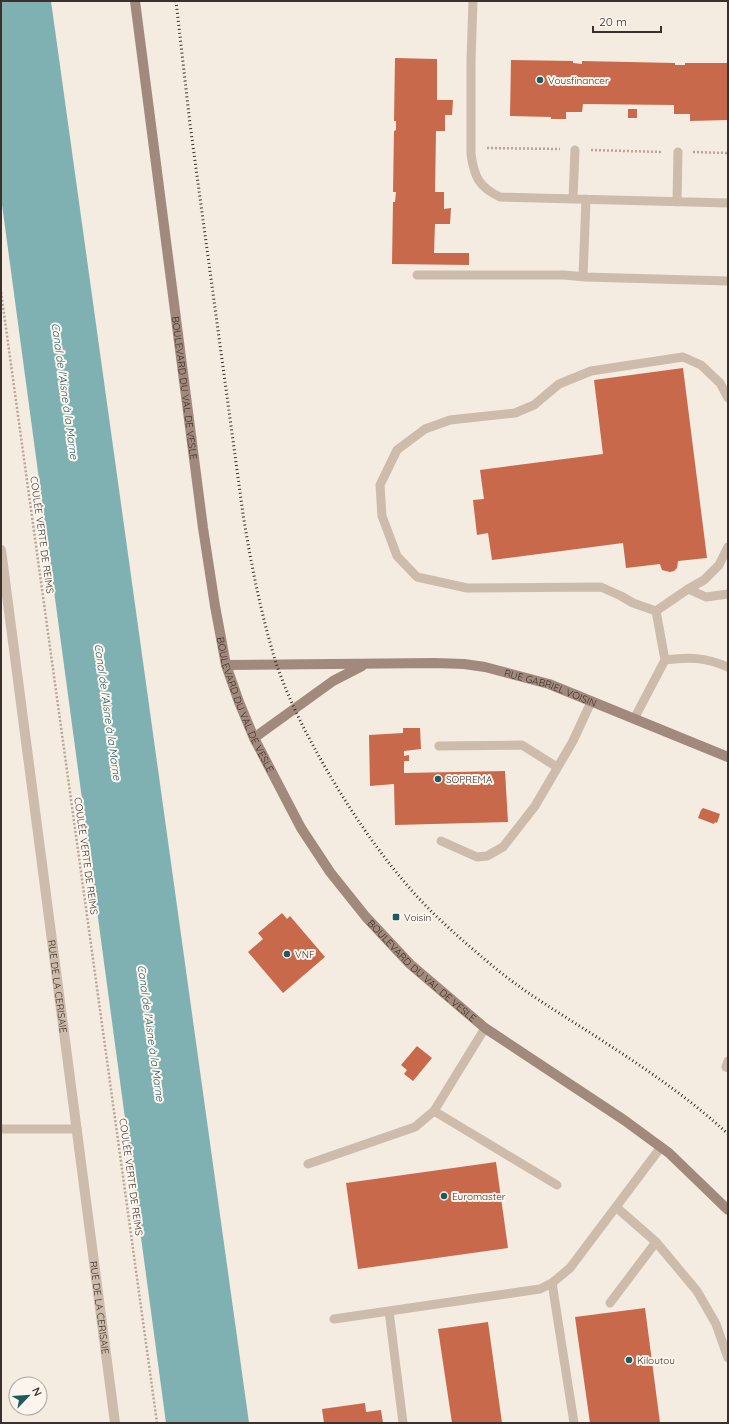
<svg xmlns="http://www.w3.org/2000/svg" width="729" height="1424" viewBox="0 0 729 1424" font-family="Quicksand,sans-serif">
<rect width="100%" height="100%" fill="#f4ebe1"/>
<!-- water -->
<path fill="#7fb0b2" d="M1 1H51L249 1423H166L1 197Z"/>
<!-- building -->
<path fill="#c8694b" d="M395 58 437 59V100H453L452 115H445V131H436L435 192H444V209L451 208 450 224H435L434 253H469V265L392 264 393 202H395L396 192H393L394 131 396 130V121H394Z
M511 60 573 61V63L582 64V61L675 63V65H685V63H728V120L690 121V114H674V105L583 104 582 112H566V119H551V117L510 116Z
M628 109H637V118H628Z
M683 368 707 558 678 561 677 568 674 571 670 572 662 570 660 564 626 568 623 543 492 560 488 533 477 535 473 500 484 499 480 470 603 454 594 380Z
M403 728H420L421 749 404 751V756L409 755V761H404V773L505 771 508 822 395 825 394 784 370 786 369 735 403 733Z
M703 808 720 814 717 823 715 822 714 824 698 818 701 810Z
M282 913 287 919 290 916 325 957 283 993 248 952 263 939 258 933Z
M417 1046 432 1058 413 1081 404 1074 407 1070 401 1065Z
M496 1162 508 1248 358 1269 346 1183Z
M645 1308 660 1423H590L575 1317Z
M488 1322 502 1423H452L438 1329Z
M365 1403 366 1412 381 1410 383 1423H324L322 1409Z"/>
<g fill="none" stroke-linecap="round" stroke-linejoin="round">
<!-- path -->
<path stroke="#b9a596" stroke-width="2.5" stroke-dasharray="2 2" stroke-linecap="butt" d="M487 148 560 149
M591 150 662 152
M693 152 728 153
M1 292 157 1423"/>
<!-- lane -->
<path stroke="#cdbbac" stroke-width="9" d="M473 1 471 60V154C474 177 479 187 500 197L728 203
M573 199 575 150
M677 202 678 152
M417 275H564L585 277 728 281
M583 277 586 199
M688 589 706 597 728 594
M656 611 633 603 621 596 601 587 467 588 417 577 397 556 382 516 380 485 397 450 425 429 450 420 515 413 534 405 559 384 591 371 683 357 701 365 720 383 728 398
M656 611 688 589 704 580 719 565 728 547
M665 660C690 657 704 657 728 667
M634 719 665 660 656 611
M439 746 522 745 557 767
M441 841 477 857 487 856 503 847 535 806 573 741 591 702
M728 1061 726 1067 728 1068
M434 1111 557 1185
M1 1129H77
M308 1164 415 1127 434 1111 485 1028
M616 1207 656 1242 697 1291 716 1324 728 1358
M552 1283 574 1423
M610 1303 656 1242
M389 1311 403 1423
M334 1319 540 1289 552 1283 570 1268 661 1147"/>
<!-- street -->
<path stroke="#cdbbac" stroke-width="10" id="s1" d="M1 550 115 1423"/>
<!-- secondary -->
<g stroke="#a18a7d" stroke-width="10">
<path id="s2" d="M135 1 203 528 215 606 226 665 239 702 254 738 301 828 330 872 366 917 410 964 485 1028 624 1120 669 1153 728 1210"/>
<path id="s3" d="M226 665 435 663 464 664 485 667 549 684 728 757"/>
<path d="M254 738 333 681 362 666"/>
</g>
<!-- rail -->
<path stroke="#3b302b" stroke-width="3" stroke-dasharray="1 3" stroke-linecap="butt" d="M176 1 190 124 243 514C251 564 261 614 276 663 286 692 300 722 315 749 346 806 388 869 435 915 456 935 478 954 500 972 529 995 561 1014 592 1034 640 1065 687 1096 728 1134"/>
</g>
<!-- markers -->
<g fill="#1f5a5e" stroke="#fbf5ee" stroke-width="1.5">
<circle cx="540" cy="80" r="4"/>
<circle cx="438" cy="779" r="4"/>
<rect x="392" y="913" width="8" height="8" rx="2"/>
<circle cx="287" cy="954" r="4"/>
<circle cx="444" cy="1196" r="4"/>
<circle cx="629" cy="1360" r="4"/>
</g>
<g text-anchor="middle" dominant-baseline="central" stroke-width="4" stroke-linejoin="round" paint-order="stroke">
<!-- poi labels -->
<g font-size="10" fill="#3b302b" stroke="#fbf5ee" text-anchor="start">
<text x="548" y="80">Vousfinancer</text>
<text x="446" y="779">SOPREMA</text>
<text x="404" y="917">Voisin</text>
<text x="295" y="954">VNF</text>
<text x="452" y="1196">Euromaster</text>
<text x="637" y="1360">Kiloutou</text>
</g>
<!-- street labels -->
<g font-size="10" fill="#3b302b" stroke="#fbf5ee">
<text stroke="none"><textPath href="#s2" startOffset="390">BOULEVARD DU VAL DE VESLE</textPath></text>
<text transform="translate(42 535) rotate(82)">COULÉE VERTE DE REIMS</text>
<text stroke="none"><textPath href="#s3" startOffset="328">RUE GABRIEL VOISIN</textPath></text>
<text stroke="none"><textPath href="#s2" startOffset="714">BOULEVARD DU VAL DE VESLE</textPath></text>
<text transform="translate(86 856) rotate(82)">COULÉE VERTE DE REIMS</text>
<text stroke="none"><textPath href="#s2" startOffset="1038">BOULEVARD DU VAL DE VESLE</textPath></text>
<text stroke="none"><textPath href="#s1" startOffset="440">RUE DE LA CERISAIE</textPath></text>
<text transform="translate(131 1177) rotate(82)">COULÉE VERTE DE REIMS</text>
<text stroke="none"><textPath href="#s1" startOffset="764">RUE DE LA CERISAIE</textPath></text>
</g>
<!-- water labels -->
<g font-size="11" font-style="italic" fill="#1f5a5e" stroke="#fbf5ee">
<text transform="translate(65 391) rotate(82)">Canal de l'Aisne à la Marne</text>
<text transform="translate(108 712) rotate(82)">Canal de l'Aisne à la Marne</text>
<text transform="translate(151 1033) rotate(82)">Canal de l'Aisne à la Marne</text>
</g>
</g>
<!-- border -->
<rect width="729" height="1424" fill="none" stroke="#3b302b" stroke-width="4"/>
<!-- north arrow -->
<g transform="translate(28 1396) rotate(65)"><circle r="19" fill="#fbf5ee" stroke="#aea6a0"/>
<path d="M0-3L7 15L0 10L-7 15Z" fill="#1f5a5e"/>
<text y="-6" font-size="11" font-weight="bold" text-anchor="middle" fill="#3b302b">N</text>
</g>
<!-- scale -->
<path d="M593 26v6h68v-6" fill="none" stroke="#3b302b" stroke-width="2"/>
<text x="599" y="26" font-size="12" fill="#3b302b" stroke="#fbf5ee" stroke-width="3" paint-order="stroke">20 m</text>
</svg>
